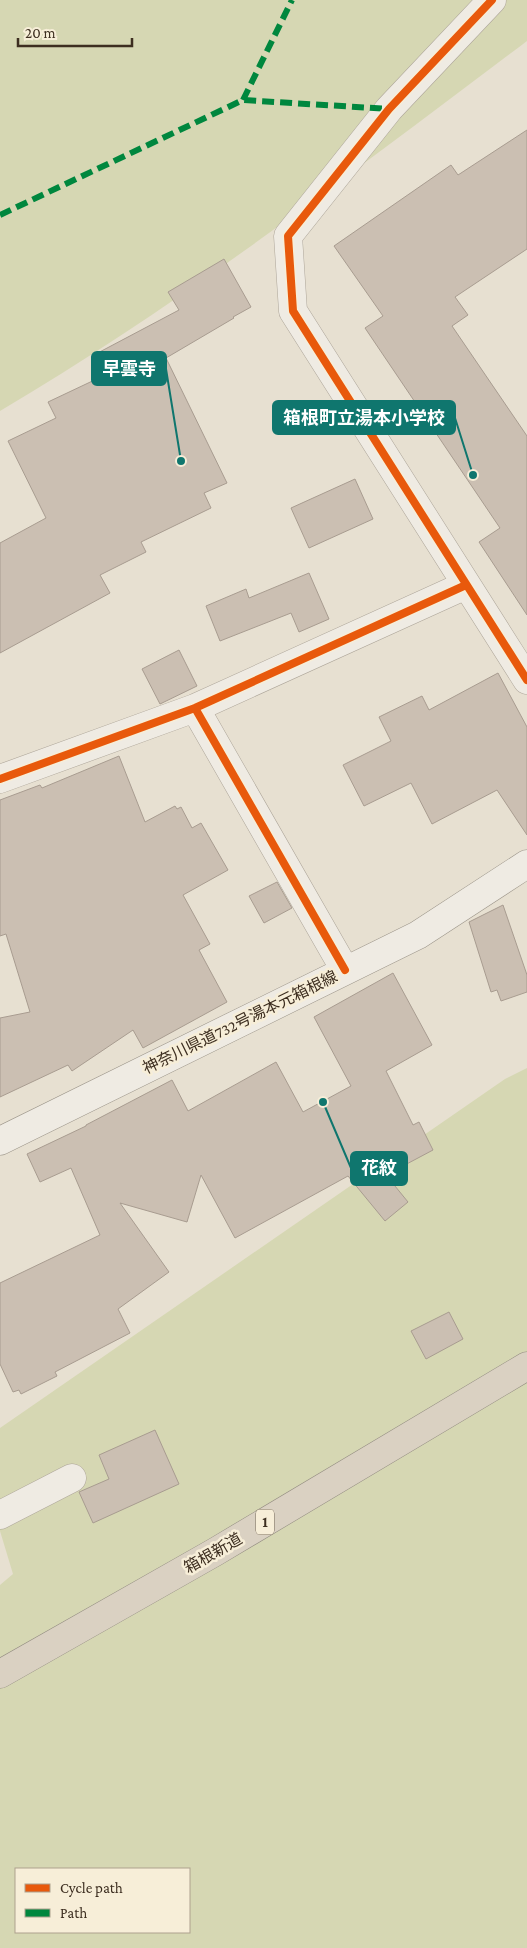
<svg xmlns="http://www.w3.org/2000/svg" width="527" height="1948" viewBox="0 0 527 1948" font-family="'Crimson Pro','Noto Sans JP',serif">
<rect width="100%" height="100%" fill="#e7e0d1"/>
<!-- green -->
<path fill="#d6d7b3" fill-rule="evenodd" d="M0 0H527V41C355 170 185 302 0 411Z
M527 1068V1948H0V1585L13 1574 0 1531V1428L505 1079ZM16 1869H189V1932H16Z"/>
<!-- building -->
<path fill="#cbbfb2" stroke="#a89c90" d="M527 130V249L455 297 468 315 452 326 527 436V615L479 542 500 528 365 328 383 316 334 246 451 165 458 175Z
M224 259 251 307 233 317 234 318 166 358 227 483 204 493 211 508 141 542 146 552 100 575 110 593 0 653V543L46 518 8 441 56 418 48 402 103 376 92 356 179 310 168 292Z
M355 479 373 519 309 548 291 508Z
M309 573 329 619 299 632 291 613 220 641 206 606 246 589 249 598Z
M179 650 197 686 160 704 142 669Z
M498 673 527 727V835L497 790 432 824 411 783 364 806 343 765 391 741 379 717 422 696 429 710Z
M119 756 145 822 175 806 177 809 181 807 192 828 201 823 228 870 183 895 210 944 199 950 227 1002 143 1048 133 1030 72 1071 68 1065 0 1097V1018L30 1012 6 934 0 936V800L40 785 42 788Z
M277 882 292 908 264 923 249 896Z
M503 905 527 975V992L501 1001 497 990 491 992 469 922Z
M393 973 432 1045 386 1071 413 1125 419 1122 433 1150 386 1175 408 1202 385 1221 348 1176 235 1238 201 1175 187 1222 120 1203 169 1272 118 1309 130 1333 55 1372 57 1376 21 1394 19 1390 13 1392 0 1364V1283L100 1235 71 1168 40 1182 27 1154 86 1126V1125L172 1080 188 1111 276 1062 303 1112 351 1086 314 1017Z
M449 1312 463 1339 426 1359 411 1331Z
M155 1430 179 1484 93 1523 79 1492 109 1479 99 1455Z"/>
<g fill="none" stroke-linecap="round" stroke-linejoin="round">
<defs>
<path id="street" d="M492 0 389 109 288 236 293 311 527 680
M195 708 345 970
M0 779 195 708 466 585
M0 1515 72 1478"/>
<path id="secondary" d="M0 1141 418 935 527 864"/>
<path id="highway" d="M0 1674 215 1552 527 1366"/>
</defs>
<!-- street casing -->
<use href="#street" stroke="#ada599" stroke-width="29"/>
<!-- secondary casing -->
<use href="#secondary" stroke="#9c958a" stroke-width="29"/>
<!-- highway casing -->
<use href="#highway" stroke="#928b80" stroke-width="29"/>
<!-- street -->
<use href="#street" stroke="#efebe3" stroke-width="28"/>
<!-- secondary -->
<use href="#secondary" stroke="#efebe3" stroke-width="28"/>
<!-- highway -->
<use href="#highway" stroke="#dad1c2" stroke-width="28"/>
<!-- quiet -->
<path stroke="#00873e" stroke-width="6" stroke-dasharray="12 6" stroke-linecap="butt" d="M243 100 292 0
M0 215 243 100 389 109"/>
<defs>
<path id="cycleway" d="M492 0 389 109 288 236 293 311 527 680
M195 708 345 970
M0 779 195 708 466 585"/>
</defs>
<!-- cycleway casing -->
<use href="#cycleway" stroke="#f7eed8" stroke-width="11"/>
<!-- cycleway -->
<use href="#cycleway" stroke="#e8590c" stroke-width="8"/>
</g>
<g text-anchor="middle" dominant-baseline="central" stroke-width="5" stroke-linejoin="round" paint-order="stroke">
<!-- shield labels -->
<rect fill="#f7eed8" stroke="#756857" stroke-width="1" x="256" y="1509.5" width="18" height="25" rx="4"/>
<g font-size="15" font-weight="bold" fill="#3d2e20">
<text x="265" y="1522">1</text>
</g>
<!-- street labels -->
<g font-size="16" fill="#3d2e20" stroke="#f7eed8">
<text transform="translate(240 1022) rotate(-26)">神奈川県道732号湯本元箱根線</text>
<text transform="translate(213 1553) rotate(-30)">箱根新道</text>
</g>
</g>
<!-- callouts -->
<path fill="none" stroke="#0f766e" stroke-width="2" d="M181 461L166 369M473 475L455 418M323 1102L351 1168"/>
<g fill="#0f766e" stroke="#f7eed8" stroke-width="2">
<circle cx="181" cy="461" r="5"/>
<circle cx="473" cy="475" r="5"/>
<circle cx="323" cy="1102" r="5"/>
</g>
<g fill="#0f766e" stroke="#0f766e" stroke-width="2">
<rect x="92" y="352" width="74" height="33" rx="5"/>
<rect x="273" y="401" width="182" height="33" rx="5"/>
<rect x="351" y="1152" width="56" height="33" rx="5"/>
</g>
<g font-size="18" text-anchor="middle" font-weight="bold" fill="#fff">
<text x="129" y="375">早雲寺</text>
<text x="364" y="424">箱根町立湯本小学校</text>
<text x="379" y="1174">花紋</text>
</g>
<!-- legend -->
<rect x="15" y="1868" width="175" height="65" fill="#f7eed8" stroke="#ada18e"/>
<rect x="25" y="1884" width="25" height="8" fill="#e8590c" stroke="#ada18e"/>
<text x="60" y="1893" font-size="15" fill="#3d2e20">Cycle path</text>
<rect x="25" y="1909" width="25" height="8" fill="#00873e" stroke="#ada18e"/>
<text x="60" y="1918" font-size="15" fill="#3d2e20">Path</text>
<!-- scale -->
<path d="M18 38v8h114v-8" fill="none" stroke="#3d2e20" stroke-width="2.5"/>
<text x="25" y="38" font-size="15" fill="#3d2e20" stroke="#f7eed8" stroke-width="4" paint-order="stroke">20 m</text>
</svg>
